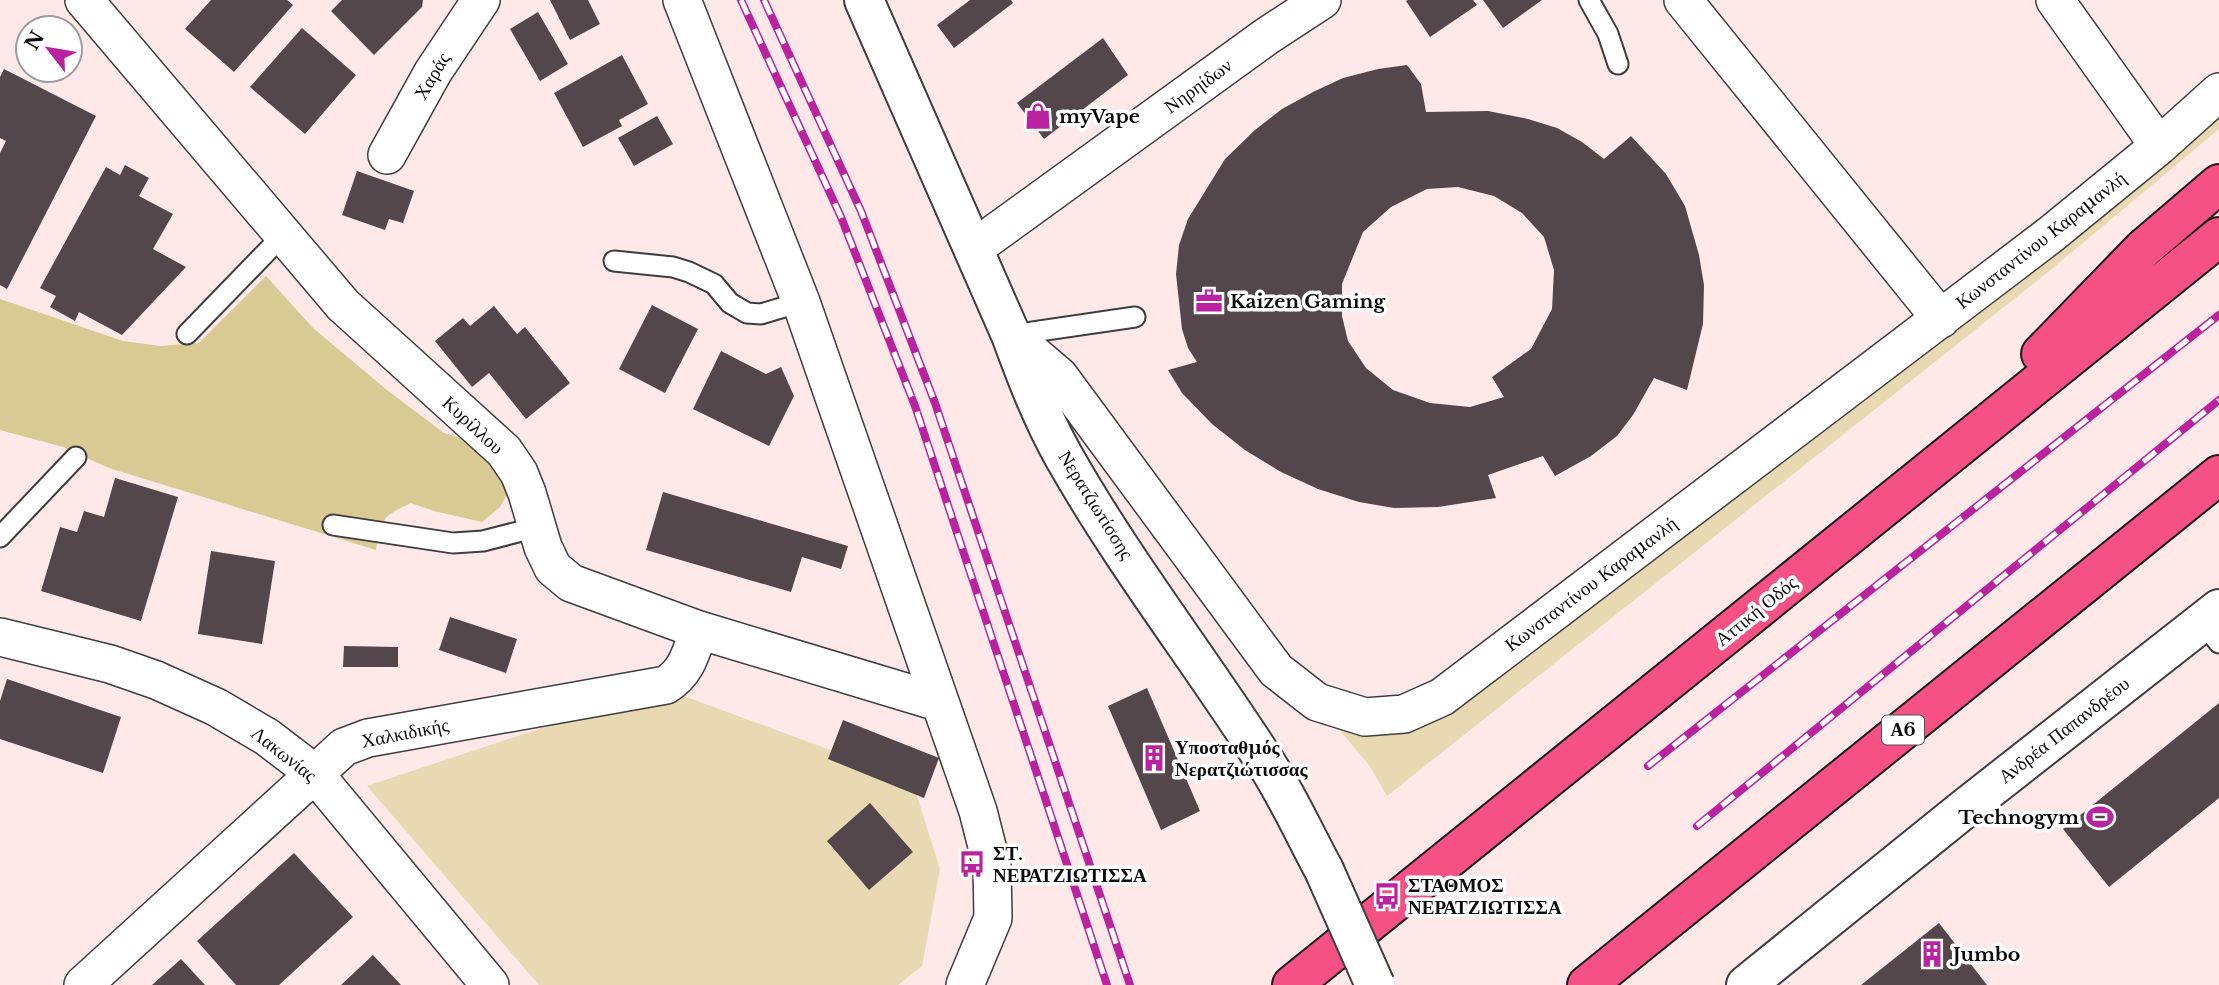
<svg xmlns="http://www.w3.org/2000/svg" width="2219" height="985" viewBox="0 0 2219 985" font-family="'Libre Baskerville',serif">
<rect width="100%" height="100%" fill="#ffe9e8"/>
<!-- green -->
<path fill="#e8d9b3" d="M2219 100V129L2047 273 1387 796 1369 765 1327 715 1387 726Z
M662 688 912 780 940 869 922 966 898 985H539L367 786Z"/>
<!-- forest -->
<path fill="#d9c992" d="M266 276 313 328 387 390 444 433 482 445 510 489 500 507 482 522 434 511 411 503C381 517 382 518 376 550L109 468 63 447 0 430V299L123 341 160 346 199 343Z"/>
<!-- building -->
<path fill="#53474c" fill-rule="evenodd" d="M211 0H287L293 5 234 72 185 29Z
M342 0H423L422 7 374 55 331 11Z
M550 0H588L600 24 570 40Z
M970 0H1011L1013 3 954 48 937 25Z
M1408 0H1473L1477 5 1430 37 1406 1Z
M1483 0H1542L1503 28Z
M538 12 568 64 540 81 510 29Z
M302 28 356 75 305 134 250 87Z
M1103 38 1128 75 1044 139 1017 103Z
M622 55 648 104 619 120 622 126 583 147 554 93Z
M1407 65 1421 84 1426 112 1488 111 1528 119 1557 128 1582 142 1604 159 1631 136 1666 174 1685 206 1699 255 1704 285 1703 324 1687 390 1654 378 1633 415 1617 436 1591 456 1555 476 1543 456 1488 475 1496 498 1438 507 1394 508 1359 502 1318 489 1281 472 1245 450 1212 424 1182 393 1168 370 1197 362 1188 348 1182 329 1176 274 1179 245 1188 219 1225 159 1255 130 1282 109 1313 92 1343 78 1378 69ZM1458 187 1494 196 1522 213 1544 237 1554 270 1552 309 1531 349 1492 377 1504 397 1470 407 1430 403 1393 390 1366 368 1348 341 1342 316V284L1363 232 1391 207 1427 189Z
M4 69 96 116 7 289 0 285V153L6 141 0 138V77Z
M657 116 673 144 634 166 618 138Z
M125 165 149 178 139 196 173 214 153 249 186 267 122 335 79 312 75 321 50 307 56 296 40 288 106 167 120 175Z
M357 171 414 191 403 223 389 219 385 230 342 215Z
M652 305 698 329 665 393 619 369Z
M494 306 517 334 525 327 570 383 526 419 489 373 472 387 435 341 463 318 470 326Z
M721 351 766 374 781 367 794 396 769 446 693 409Z
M115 478 178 497 141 621 41 591 60 527 77 532 84 511 104 517Z
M663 492 848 546 841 569 802 557 791 592 646 550Z
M211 551 275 561 262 644 198 634Z
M450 617 517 639 506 673 439 650Z
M344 646 398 647V667H343Z
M7 679 121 717 103 773 0 739V701Z
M1147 688 1200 811 1161 830 1108 706Z
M2219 703V798L2109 887 2063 829Z
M843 720 939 758 924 798 828 759Z
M870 803 913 852 869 890 827 841Z
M294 853 353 917 279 985H236L197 941Z
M1939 923 1987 985H1861Z
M373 955 401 985H341Z
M181 959 205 985H152Z"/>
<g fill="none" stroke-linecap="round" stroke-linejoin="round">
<defs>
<path id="service" d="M1589 0 1608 34 1618 64
M614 261 673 267 689 272 714 284 730 303 747 313 761 314 801 302
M187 334 283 235
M1012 335 1135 317
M333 525 453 543 483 541 537 527
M0 537 76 457
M2202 622 2219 643"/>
<path id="minor" d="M84 0 343 305 504 451 519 473 527 493 543 547 553 568 571 583 699 630 938 702
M682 0 801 302 978 811 992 866 993 918 965 985
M1683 0 1941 319
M2055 0 2159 146
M387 155 433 72 481 0
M973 249 1267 36 1322 0
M1011 335 1059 376 1276 670 1317 702 1365 717 1404 714 1442 697 2050 235 2159 146 2219 92
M0 637 110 664 156 680 216 707 267 737 314 773 490 985
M83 985 344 747 368 738 666 685C687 672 691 652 699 630"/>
<path id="tertiary" d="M864 0 1011 335C1026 376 1042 418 1064 457 1124 563 1200 660 1266 763 1288 797 1305 835 1324 870
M1746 985 1964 809 2219 609"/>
<path id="motorway" d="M2041 354 2143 249 2219 184
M1292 985 2219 237
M1587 985 2219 475"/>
</defs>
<!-- service casing -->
<use href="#service" stroke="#3e3e3e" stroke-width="23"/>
<!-- minor casing -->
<use href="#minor" stroke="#3e3e3e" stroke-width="40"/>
<!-- tertiary casing -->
<use href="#tertiary" stroke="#3e3e3e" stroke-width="42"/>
<!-- motorway casing -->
<use href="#motorway" stroke="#1c1c1c" stroke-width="42"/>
<!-- service -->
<use href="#service" stroke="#fff" stroke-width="19"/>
<!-- minor -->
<use href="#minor" stroke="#fff" stroke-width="37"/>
<!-- tertiary -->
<use href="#tertiary" stroke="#fff" stroke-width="38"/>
<!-- motorway -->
<use href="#motorway" stroke="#f55185" stroke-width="38"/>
<defs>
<path id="rail" d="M741 0 841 217 915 406 1107 985
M764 0 861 211 935 403 1130 985
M1648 766 2219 315
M1697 826 2219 400"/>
</defs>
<!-- rail casing -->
<use href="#rail" stroke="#ba239f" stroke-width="8"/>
<!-- rail -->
<use href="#rail" stroke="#fff" stroke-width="5" stroke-dasharray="16" stroke-linecap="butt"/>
<defs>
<path id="tertiary-bridge" d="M1324 870 1375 985"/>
</defs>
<!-- tertiary-bridge casing -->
<use href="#tertiary-bridge" stroke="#3e3e3e" stroke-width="42" stroke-linecap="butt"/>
<!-- tertiary-bridge -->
<use href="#tertiary-bridge" stroke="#fff" stroke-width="38"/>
</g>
<!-- icons -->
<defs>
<symbol id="shop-bare" viewBox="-9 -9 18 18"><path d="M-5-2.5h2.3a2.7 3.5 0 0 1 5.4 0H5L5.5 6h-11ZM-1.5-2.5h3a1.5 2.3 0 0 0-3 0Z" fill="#ba239f" stroke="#fff" stroke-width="2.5" paint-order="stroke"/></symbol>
<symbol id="office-bare" viewBox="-9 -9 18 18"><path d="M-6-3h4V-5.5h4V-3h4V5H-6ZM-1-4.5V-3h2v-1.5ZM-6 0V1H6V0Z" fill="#ba239f" stroke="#fff" stroke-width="2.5" paint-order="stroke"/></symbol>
<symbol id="building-bare" viewBox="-9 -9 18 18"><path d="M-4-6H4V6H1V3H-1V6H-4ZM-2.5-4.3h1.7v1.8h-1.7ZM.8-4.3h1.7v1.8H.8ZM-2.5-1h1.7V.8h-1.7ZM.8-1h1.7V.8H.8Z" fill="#ba239f" stroke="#fff" stroke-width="2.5" paint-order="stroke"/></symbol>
<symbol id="stadium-bare" viewBox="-9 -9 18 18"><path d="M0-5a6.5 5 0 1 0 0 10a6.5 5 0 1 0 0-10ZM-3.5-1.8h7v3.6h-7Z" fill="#ba239f" stroke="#fff" stroke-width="2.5" paint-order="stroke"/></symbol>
<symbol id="bus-bare" viewBox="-9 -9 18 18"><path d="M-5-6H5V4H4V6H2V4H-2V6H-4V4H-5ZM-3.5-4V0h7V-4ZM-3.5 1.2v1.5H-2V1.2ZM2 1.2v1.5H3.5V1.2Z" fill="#ba239f" stroke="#fff" stroke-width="2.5" paint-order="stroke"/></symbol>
</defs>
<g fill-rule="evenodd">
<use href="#shop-bare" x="1019" y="97" width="38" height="38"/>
<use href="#office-bare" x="1190" y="282" width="38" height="38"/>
<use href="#building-bare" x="1135" y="739" width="38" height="38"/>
<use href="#stadium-bare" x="2081" y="798" width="38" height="38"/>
<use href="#bus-bare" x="953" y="845" width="38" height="38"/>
<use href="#bus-bare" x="1368" y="877" width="38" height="38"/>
<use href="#building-bare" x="1913" y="935" width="38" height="38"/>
</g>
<g text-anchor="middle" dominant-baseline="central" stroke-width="7" stroke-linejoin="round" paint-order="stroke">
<!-- shield labels -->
<rect fill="#fff" stroke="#545454" stroke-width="2" x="1882" y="715.5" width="42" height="29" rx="5"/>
<g font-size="18" font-weight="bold" fill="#0b0b0b">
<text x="1903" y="730">Α6</text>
</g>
<!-- street labels -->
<g font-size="19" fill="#0b0b0b" stroke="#fff">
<text transform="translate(432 76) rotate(-59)">Χαράς</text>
<text transform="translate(1198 86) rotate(-36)">Νηρηίδων</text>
<text transform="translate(2041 240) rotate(-38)">Κωνσταντίνου Καραμανλή</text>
<text transform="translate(473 425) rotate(43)">Κυρίλλου</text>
<text transform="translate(1096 505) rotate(58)">Νερατζιωτίσσης</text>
<text transform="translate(1591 584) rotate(-37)">Κωνσταντίνου Καραμανλή</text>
<text transform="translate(1756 611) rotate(-39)">Αττική Οδός</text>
<text transform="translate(2064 730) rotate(-38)">Ανδρέα Παπανδρέου</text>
<text transform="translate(405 733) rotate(-11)">Χαλκιδικής</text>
<text transform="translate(284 754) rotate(38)">Λακωνίας</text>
</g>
<!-- poi labels -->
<g font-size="19" font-weight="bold" fill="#0b0b0b" stroke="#fff" text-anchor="start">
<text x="1059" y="116">myVape</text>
<text x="1230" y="301">Kaizen Gaming</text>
<text x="1175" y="747">Υποσταθμός<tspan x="1175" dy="22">Νερατζιώτισσας</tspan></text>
<text x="2079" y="817" text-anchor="end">Technogym</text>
<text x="993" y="853">ΣΤ.<tspan x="993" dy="22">ΝΕΡΑΤΖΙΩΤΙΣΣΑ</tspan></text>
<text x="1408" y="885">ΣΤΑΘΜΟΣ<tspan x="1408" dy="22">ΝΕΡΑΤΖΙΩΤΙΣΣΑ</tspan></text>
<text x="1953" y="954">Jumbo</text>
</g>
</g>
<!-- north arrow -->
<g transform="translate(49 49) rotate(301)"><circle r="33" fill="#ffffff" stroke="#9d9d9d" stroke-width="2"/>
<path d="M0-5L12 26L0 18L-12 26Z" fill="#ba239f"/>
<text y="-10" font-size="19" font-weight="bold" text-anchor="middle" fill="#0b0b0b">N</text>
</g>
</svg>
